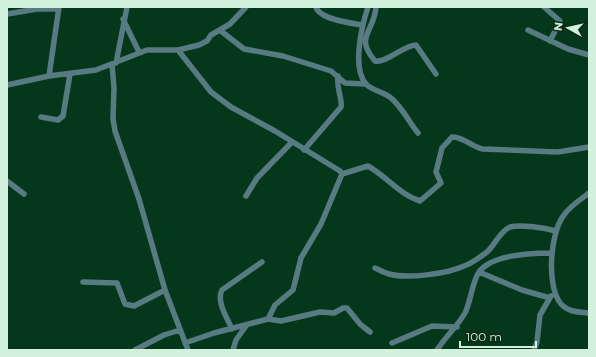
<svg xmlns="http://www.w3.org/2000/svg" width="596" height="357" viewBox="0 0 596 357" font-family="Montserrat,sans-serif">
<rect width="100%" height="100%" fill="#05381b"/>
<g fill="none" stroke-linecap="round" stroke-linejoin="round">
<!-- minor -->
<path stroke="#587b83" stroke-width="5.5" d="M316 7C319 19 350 23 362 25
M368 7C362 25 351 70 367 85 374 91 384 92 391 98 402 107 409 122 418 133
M376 7C374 33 354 36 375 61 385 64 404 45 416 45L436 74
M544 7 560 21 550 41
M7 14 37 9H59
M123 19 139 52
M528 30 568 49 589 55
M221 31 244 49 283 56 331 71 345 83 365 84
M178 50 211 92 231 107 275 131 340 171 342 174 321 224 301 258 293 290 275 305 268 319 214 333 185 343
M116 63 127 7
M112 64 114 88 113 119 115 131 139 199 165 290 188 350
M49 76 59 7
M7 85 49 76 96 70 147 50H178L199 45 207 41 211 35 230 24 246 7
M41 117 58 120 63 116 70 74
M304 150 341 107C343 100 336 89 338 76
M342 174 368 166C386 176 400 195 420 201L441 183 436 172 442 148 452 137C462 136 472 147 483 149L558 152 589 147
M7 181 24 194
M589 193C580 200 570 206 564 215 550 232 546 287 561 304 568 312 578 312 589 313
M246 196 257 178 292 142
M375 268C380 270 384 273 389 274 407 279 447 274 464 266 473 263 480 257 487 252 495 245 500 231 510 227 521 224 545 228 556 231
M479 272 522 290 550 298
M83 282 117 283 125 304 134 306 165 290
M268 319 281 321 320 312 334 313 343 308H347L360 324 370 332
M232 329C227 318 216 301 222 290L262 262
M392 343 432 326 457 327
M135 350 164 335 180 330
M233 350 236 340 246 326
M437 350C445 337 457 327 465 313 471 301 472 282 479 272 492 254 532 253 552 253
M534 350 537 342 540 315 551 296"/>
</g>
<!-- border -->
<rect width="596" height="357" fill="none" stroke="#d2f1da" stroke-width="16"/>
<!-- north arrow -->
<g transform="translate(568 28) rotate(278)" stroke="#0a2c17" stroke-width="3" paint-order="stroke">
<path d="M0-3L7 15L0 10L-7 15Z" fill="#d2f1da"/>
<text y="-6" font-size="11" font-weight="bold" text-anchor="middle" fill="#d2f1da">N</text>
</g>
<!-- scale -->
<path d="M460 341v6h76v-6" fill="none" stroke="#d2f1da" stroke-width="2"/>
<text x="466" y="341" font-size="12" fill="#d2f1da" stroke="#0a2c17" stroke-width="3" paint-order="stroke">100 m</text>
</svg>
